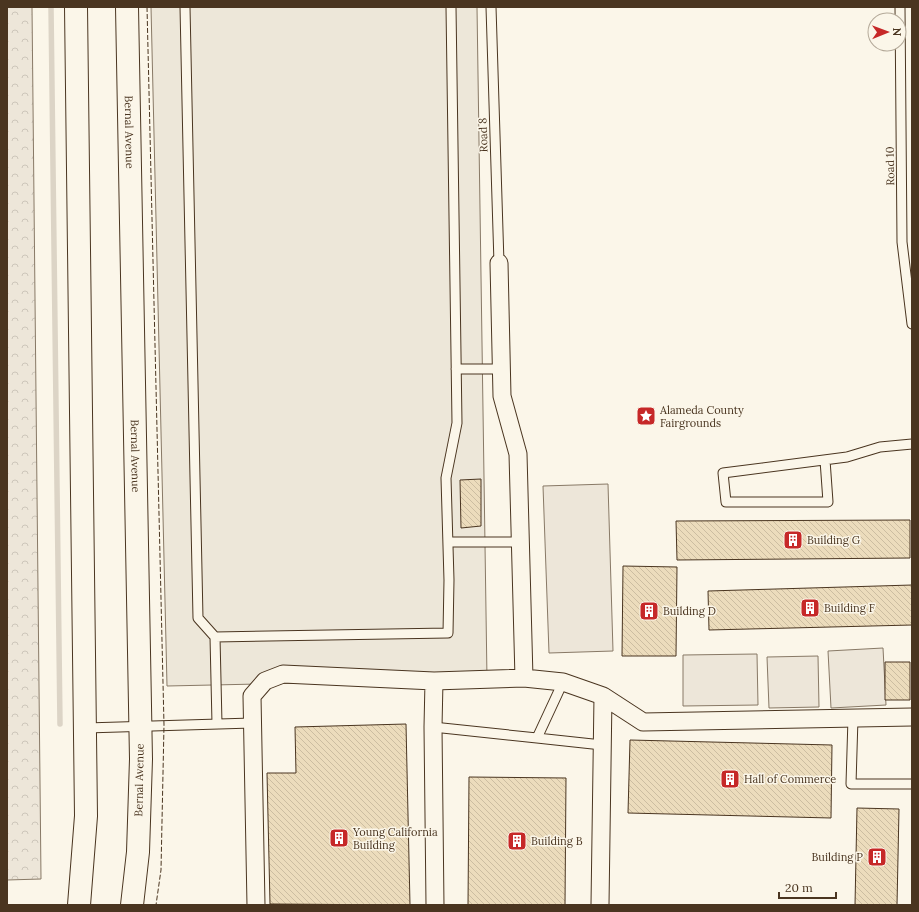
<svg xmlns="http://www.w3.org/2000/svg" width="919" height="912" viewBox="0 0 919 912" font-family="Lora,serif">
<defs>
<pattern id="forest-crowns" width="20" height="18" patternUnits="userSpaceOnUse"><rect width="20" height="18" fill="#ede6d9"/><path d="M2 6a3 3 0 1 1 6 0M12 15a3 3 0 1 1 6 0" fill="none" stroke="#cdc6ba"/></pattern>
<pattern id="building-back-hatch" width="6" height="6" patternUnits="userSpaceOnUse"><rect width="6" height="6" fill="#ecdcbc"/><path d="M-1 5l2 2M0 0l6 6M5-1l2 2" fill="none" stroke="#ccbda1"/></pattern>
</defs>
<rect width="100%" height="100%" fill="#fbf6e9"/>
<!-- green -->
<path fill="#ede6d9" stroke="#887966" d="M608 484 613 651 549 653 543 486Z
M883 648 886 705 831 708 828 651Z
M757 654 758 705 683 706V655Z
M818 656 819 707 769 708 767 657Z"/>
<!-- forest -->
<path fill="url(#forest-crowns)" stroke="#887966" d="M7 7H32L41 879 7 880Z"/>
<!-- parking -->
<path fill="#ede7d9" stroke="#887966" d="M151 7H477L487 679 167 686Z"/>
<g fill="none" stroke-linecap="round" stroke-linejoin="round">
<!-- stream -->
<path stroke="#dcd4c6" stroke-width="5.5" d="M51 7 60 724"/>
</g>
<!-- building -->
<path fill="url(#building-back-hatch)" stroke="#4a3520" d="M481 479V526L461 528 460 480Z
M910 520V558L677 560 676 521Z
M623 566 677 567 676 656H622Z
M912 585V625L709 630 708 591Z
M885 662H910V700H885Z
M406 724 410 905 270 904 267 773H296L295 727Z
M630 740 832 745 831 818 628 813Z
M469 777 566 778 565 905H468Z
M857 808 899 809 897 905H855Z"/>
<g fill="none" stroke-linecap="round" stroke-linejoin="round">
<defs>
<path id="service" d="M185 7 198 618 215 637 217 724
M491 7 499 263
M900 7 902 242 912 324
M456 369H501
M825 460 828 502H726L723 473 847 457 880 447 912 444
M448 542H519
M215 637 448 633 449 580 446 478 457 423 451 7
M853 718 851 784H912
M433 727 537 738 563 682
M86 728 252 723
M537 738 602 745"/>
<path id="minor" d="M499 263 502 396 518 454 524 678 563 682 603 696 643 722 912 717
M434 681 433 727 435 905
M256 905 252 696 265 681 283 674 434 681 524 678
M600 905 603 696"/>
<g id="secondary">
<path d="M76 7 86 816 79 905"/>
<path id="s1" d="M127 7 141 759 138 852 132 905"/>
</g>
</defs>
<!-- service casing -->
<use href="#service" stroke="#4a3520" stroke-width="11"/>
<!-- minor casing -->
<use href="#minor" stroke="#4a3520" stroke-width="19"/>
<!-- secondary casing -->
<use href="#secondary" stroke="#4a3520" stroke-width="24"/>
<!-- service -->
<use href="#service" stroke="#fbf6e9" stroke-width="9"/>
<!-- minor -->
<use href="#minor" stroke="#fbf6e9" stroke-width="17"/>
<!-- secondary -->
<use href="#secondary" stroke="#fbf6e9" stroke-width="22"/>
<!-- fence -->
<path stroke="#4a3520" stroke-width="1" stroke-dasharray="5 2" stroke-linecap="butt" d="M147 7 164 725 161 870 156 905"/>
</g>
<!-- icons -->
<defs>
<symbol id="sight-square" viewBox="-11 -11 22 22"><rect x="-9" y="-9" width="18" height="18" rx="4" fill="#c62828" stroke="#fbf6e9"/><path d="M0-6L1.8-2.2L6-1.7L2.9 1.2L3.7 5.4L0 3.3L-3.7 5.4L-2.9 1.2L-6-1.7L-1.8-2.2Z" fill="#fff"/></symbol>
<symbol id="building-square" viewBox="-11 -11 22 22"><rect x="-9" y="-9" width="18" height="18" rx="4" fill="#c62828" stroke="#fbf6e9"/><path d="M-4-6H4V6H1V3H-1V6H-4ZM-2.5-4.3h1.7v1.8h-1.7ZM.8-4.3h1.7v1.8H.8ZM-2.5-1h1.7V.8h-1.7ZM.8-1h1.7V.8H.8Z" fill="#fff"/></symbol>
</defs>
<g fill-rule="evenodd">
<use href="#sight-square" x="635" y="405" width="22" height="22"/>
<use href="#building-square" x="782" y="529" width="22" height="22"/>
<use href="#building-square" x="799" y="597" width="22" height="22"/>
<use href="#building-square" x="638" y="600" width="22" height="22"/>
<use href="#building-square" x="719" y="768" width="22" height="22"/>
<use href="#building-square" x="328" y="827" width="22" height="22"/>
<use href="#building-square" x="506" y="830" width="22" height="22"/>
<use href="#building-square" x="866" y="846" width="22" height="22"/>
</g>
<g text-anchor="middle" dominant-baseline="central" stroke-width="3" stroke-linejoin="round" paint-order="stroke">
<!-- street labels -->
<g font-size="11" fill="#4a3520" stroke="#fbf6e9">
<text stroke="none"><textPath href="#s1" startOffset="125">Bernal Avenue</textPath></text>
<text transform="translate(483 135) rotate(-92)">Road 8</text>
<text transform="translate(890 166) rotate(-91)">Road 10</text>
<text stroke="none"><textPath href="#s1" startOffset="449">Bernal Avenue</textPath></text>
<text transform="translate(139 780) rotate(-89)">Bernal Avenue</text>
</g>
<!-- poi labels -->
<g font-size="11" fill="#4a3520" stroke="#fbf6e9" text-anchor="start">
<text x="660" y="410">Alameda County<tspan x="660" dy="13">Fairgrounds</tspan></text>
<text x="807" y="540">Building G</text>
<text x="824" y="608">Building F</text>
<text x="663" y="611">Building D</text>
<text x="744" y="779">Hall of Commerce</text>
<text x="353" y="832">Young California<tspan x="353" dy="13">Building</tspan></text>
<text x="531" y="841">Building B</text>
<text x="863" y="857" text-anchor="end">Building P</text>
</g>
</g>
<!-- border -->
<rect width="919" height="912" fill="none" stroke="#4a3520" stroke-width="16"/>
<!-- north arrow -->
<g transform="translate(887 32) rotate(89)"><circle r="19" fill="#fbf6e9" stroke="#b4a999"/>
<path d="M0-3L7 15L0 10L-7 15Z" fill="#c62828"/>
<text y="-6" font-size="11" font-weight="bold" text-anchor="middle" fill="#4a3520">N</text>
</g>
<!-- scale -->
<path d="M779 892v6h57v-6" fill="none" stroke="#4a3520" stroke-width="2"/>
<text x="785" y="892" font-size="12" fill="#4a3520" stroke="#fbf6e9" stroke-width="3" paint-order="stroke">20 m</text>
</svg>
